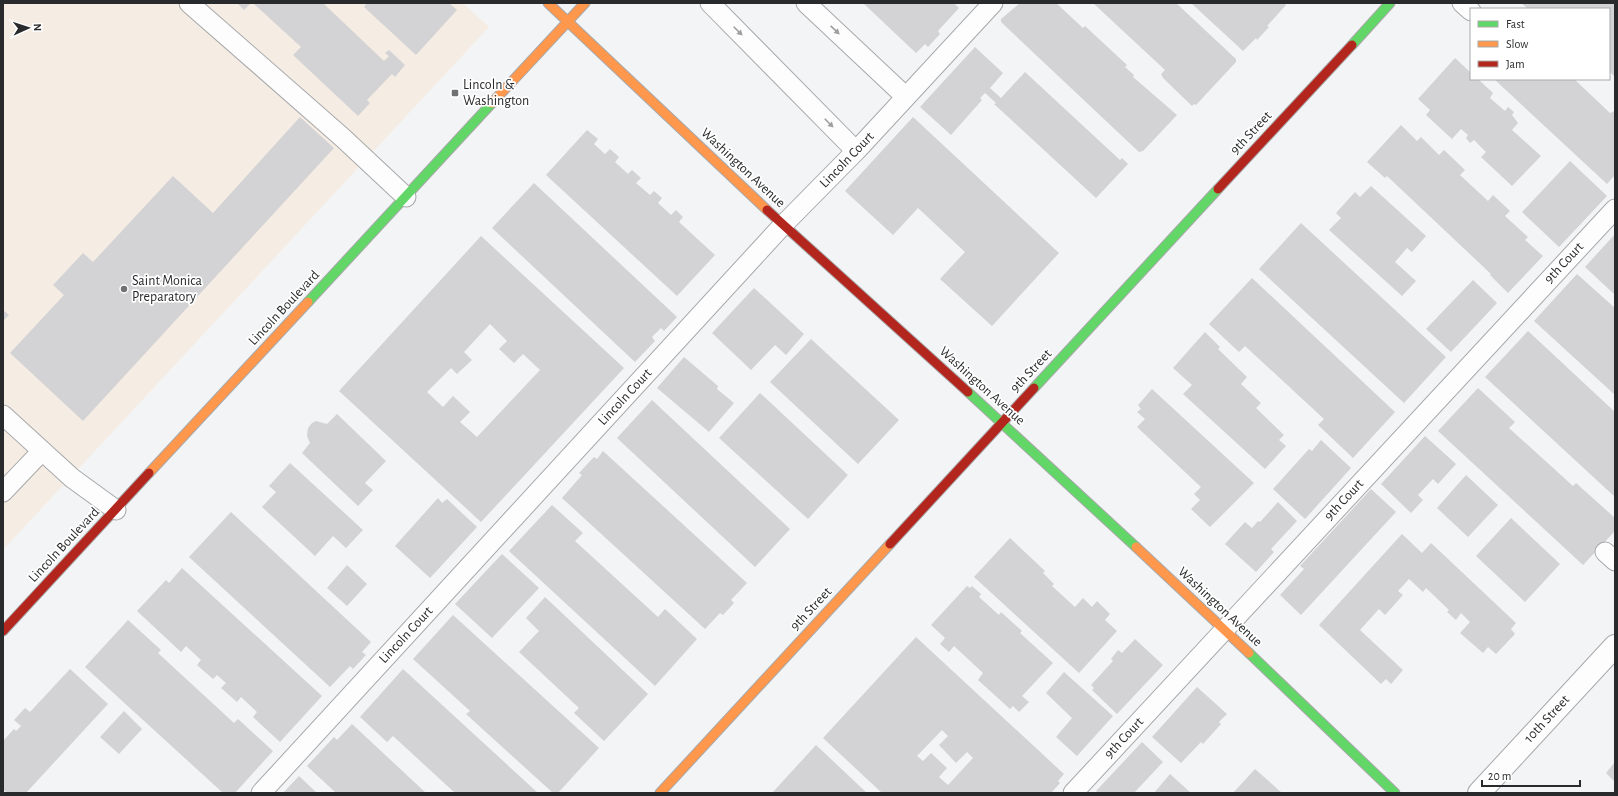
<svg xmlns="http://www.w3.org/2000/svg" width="1618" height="796" viewBox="0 0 1618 796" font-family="'Alegreya Sans',sans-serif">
<rect width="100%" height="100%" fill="#f3f4f6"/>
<!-- education -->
<path fill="#f5ede4" d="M3 3H463L489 27 3 550Z"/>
<!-- building -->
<path fill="#d3d2d4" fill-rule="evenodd" d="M237 3H251L244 10Z
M253 3H323L384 61 389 56 385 53 389 50 405 65 395 77 392 74 367 100 370 103 358 116 293 55 301 47Z
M367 3H449L457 10 416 55 364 7Z
M863 3H954L959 8 938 31 940 34 928 47 925 44 916 53Z
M1020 3H1056L1083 28 1085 26 1127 65 1125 67 1134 75 1133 77 1177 115 1143 151 1139 152 1001 22V19Z
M1093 3H1176L1236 59V62L1196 105 1194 104 1192 106 1163 78 1161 74 1165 70Z
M1191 3H1284L1286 5 1267 26 1269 27 1257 40 1256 38 1243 51Z
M1521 3H1613L1615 4V77L1609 71V9H1528Z
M975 47 1003 73 990 88 1001 98 1025 72 1120 160 1122 158 1128 164 1096 198 994 104 996 103 985 93 980 98 982 100 951 135 920 107Z
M1455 58 1471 73V79H1478L1493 93 1490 98 1505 111 1508 107 1514 112 1512 115 1518 123 1512 130 1541 156 1512 186 1481 157 1486 152 1474 140 1470 143 1466 138 1468 135 1461 129 1452 139 1426 115 1430 110 1418 99Z
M1494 79H1574L1610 113 1615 111V175L1607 184Z
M300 117 334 148 83 421 10 353 64 295 53 285 83 253 93 262 173 176 213 213Z
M913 117 1059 253 992 326 940 279 965 252 918 208 893 235 845 191Z
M1401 125 1417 141 1421 137 1439 155 1444 150 1465 170 1460 175 1488 201 1493 195 1510 211 1505 216 1528 237 1525 240 1543 256 1508 293 1490 275 1491 274 1387 176 1385 178 1367 162Z
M587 130 598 139 594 144 605 154 610 149 619 157 615 162 628 174 632 170 641 178 636 183 650 195 654 191 662 198 658 203 671 215 676 210 683 217 679 222 715 255 677 296 546 175Z
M1570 161 1607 196 1559 247 1522 212Z
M534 183 677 317 664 331 661 328 652 337 655 341 635 362 492 228Z
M1371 186 1426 236 1412 252 1407 248 1395 262 1416 281 1402 296 1329 230 1341 218 1336 213 1355 192 1360 197Z
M1301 223 1446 357 1404 403 1259 269Z
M1615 234V295L1585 267Z
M481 236 624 368 481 522 339 391ZM490 324 507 341 499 349 514 363 523 354 540 370 477 437 460 422 470 412 453 396 443 407 427 392 451 368 457 374 472 360 464 352Z
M1577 274 1615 308V395L1534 321Z
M1252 278 1395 412 1353 458 1318 425 1324 419 1245 346 1239 352 1209 324Z
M1473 280 1497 303 1451 352 1426 329Z
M754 288 804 334 786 355 775 345 751 370 712 333Z
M3 310 9 315 3 321Z
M1528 331 1615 412V497L1485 377Z
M1205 332 1220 347 1218 349 1247 377 1241 384 1261 403 1256 408 1284 435 1279 440 1286 446 1265 469 1183 394 1192 385 1173 368Z
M811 339 899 420 858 464 770 382Z
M684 357 718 386 717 389 734 403 709 432 657 388Z
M1478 388 1515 422 1509 428 1573 486 1576 483 1615 518V531L1583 565 1438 431Z
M1152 389 1254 483 1210 527 1191 509 1200 500 1194 494 1201 487 1137 427 1145 419 1137 412 1141 409 1138 405Z
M760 393 848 475 808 519 719 438Z
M652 400 790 529 755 567 617 438Z
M337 414 386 461 365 483 373 490 358 506 302 453 310 443 307 436 308 428 312 423 316 421 327 424Z
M1425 436 1456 464 1438 484 1433 479 1418 495 1423 500 1411 513 1381 484Z
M1321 440 1351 468 1305 519 1273 489 1309 449 1312 451Z
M603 451 747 583 731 600 734 603 723 615 720 613 705 629 562 498 582 475 579 473 594 457 597 459Z
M290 463 363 530 346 548 333 536 315 556 262 507 276 492 269 486Z
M1466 475 1498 505 1468 537 1437 508Z
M1371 489 1396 512 1301 615 1280 595 1304 569 1300 566Z
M438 498 442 503 447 499 477 527 430 578 395 546Z
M1278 502 1297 521 1271 549 1274 552 1256 572 1225 544 1245 522 1252 528 1258 521 1260 522Z
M552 505 583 533 575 541 658 617 665 609 697 639 655 686 509 551Z
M231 512 371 642 362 652 366 655 353 669 350 666 330 687 189 557Z
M1511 518 1560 564 1525 602 1476 556Z
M1402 534 1422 553 1431 543 1516 623 1511 629 1515 634 1496 654 1488 647 1483 653 1460 633 1470 622 1461 613 1456 620 1447 612 1449 610 1426 588 1423 592 1409 579 1398 591 1403 595 1385 615 1379 609 1360 630 1403 670 1391 684 1386 679 1381 684 1319 625Z
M1010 538 1045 571 1043 573 1054 584 1052 586 1075 607 1083 598 1092 607 1097 601 1110 614 1105 620 1117 631 1079 673 974 577Z
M502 554 539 588 492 638 455 604Z
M347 565 367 584 347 606 327 588Z
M182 568 322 696 280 742 253 717 257 712 241 697 237 702 221 688 226 683 217 675 213 679 197 665 201 660 186 646 181 652 137 611 166 580 169 583Z
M967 586 970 588 972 586 981 594 979 597 999 615 1001 612 1022 631 1020 633 1053 663 1022 696 1029 702 1019 712 1013 706 1010 709 978 680 983 673 954 646 949 652 940 644 945 638 931 625Z
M545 597 648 694 604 741 574 713 579 708 519 652 539 631 526 618Z
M453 615 599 748 558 793H553L466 714 470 711 413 659Z
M128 620 161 650 158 653 234 723 238 719 273 751 235 793H223L85 667Z
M916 637 1064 774 1058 781 1060 783 1051 793H882L823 738ZM942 730 948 736 939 745 956 763 967 752 973 758 948 785 939 777 947 768 931 753 923 761 917 756Z
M1135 639 1163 665 1117 714 1092 690 1094 688 1091 685 1113 661 1111 659 1118 650 1122 653Z
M70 669 108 704 26 793H7L3 789V741L14 729 16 731 21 726 14 720 25 708 30 712Z
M403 669 538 793H455L393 736 387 742 360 717Z
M1064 672 1113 716 1077 756 1056 737 1072 718 1046 693Z
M1197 687 1227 714 1219 722 1221 724 1203 744 1201 742 1181 763 1152 737Z
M124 711 142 729 119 754 100 737Z
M352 724 426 793H336L307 766 334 737 337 740Z
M1142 742 1163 762 1134 793H1099L1096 791Z
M816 745 867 793H772Z
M1615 762V782L1606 773Z
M1255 769 1282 793H1233Z
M1170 774 1191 793H1154Z
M299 776 317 793H283Z"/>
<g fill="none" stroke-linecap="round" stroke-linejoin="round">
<defs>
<path id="lane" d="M189 3 343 138 406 197
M710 3 856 151
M806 3 906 97
M1462 3 1471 11
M3 415 72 478 116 510
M3 492 42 451
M1605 552 1615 561
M261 793 783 225 856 151 993 3
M1073 793 1615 209"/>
<path id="street" d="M1479 793 1615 646"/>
<path id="fast" d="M1352 45 1390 3
M308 302 492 103
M1034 388 1218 189
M968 392 1136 547
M1249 653 1395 793"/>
<path id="slow" d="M548 3 767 210
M492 103 585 3
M149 473 308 302
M1136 547 1249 653
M660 793 890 544"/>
<path id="jam" d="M1218 189 1352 45
M767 210 968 392
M890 544 1034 388
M3 631 149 473"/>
</defs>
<!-- lane casing -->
<use href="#lane" stroke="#a7a8aa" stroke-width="21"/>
<!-- street casing -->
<use href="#street" stroke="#a7a8aa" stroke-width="24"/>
<!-- fast casing -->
<use href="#fast" stroke="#a7a8aa" stroke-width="11"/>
<!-- slow casing -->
<use href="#slow" stroke="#a7a8aa" stroke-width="11"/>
<!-- jam casing -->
<use href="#jam" stroke="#a7a8aa" stroke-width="11"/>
<!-- lane -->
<use href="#lane" stroke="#fdfdfe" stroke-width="19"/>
<!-- street -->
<use href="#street" stroke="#fdfdfe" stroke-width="22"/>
<!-- fast -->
<use href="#fast" stroke="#63d668" stroke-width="9"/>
<!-- slow -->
<use href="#slow" stroke="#ff974d" stroke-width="9"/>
<!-- jam -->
<use href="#jam" stroke="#b3261e" stroke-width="9"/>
</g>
<!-- one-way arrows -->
<defs><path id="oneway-solid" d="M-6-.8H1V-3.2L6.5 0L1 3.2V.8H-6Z"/></defs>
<g fill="#9e9e9f">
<use href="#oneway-solid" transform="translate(835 30) rotate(43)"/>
<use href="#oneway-solid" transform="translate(738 31) rotate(45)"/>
<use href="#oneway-solid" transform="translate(829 123) rotate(45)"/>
</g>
<!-- markers -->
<g fill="#707172" stroke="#fff" stroke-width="1.5">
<rect x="451" y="89" width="8" height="8" rx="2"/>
<circle cx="124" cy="289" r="4"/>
</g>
<g text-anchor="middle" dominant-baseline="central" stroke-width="3.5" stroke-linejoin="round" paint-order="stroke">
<!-- poi labels -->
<g font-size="14" fill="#292a2b" stroke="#fff" text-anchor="start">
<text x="463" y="85">Lincoln &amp;<tspan x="463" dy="16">Washington</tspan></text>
<text x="132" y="281">Saint Monica<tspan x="132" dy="16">Preparatory</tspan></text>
</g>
<!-- street labels -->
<g font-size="14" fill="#292a2b" stroke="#fff">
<text transform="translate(1251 133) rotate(-47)">9th Street</text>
<text transform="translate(847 160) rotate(-46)">Lincoln Court</text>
<text transform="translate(743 168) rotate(43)">Washington Avenue</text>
<text transform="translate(1564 263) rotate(-47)">9th Court</text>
<text transform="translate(284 308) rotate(-47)">Lincoln Boulevard</text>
<text transform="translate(1031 371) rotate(-47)">9th Street</text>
<text transform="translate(982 386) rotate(42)">Washington Avenue</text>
<text transform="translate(625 397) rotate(-47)">Lincoln Court</text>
<text transform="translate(1344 500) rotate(-47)">9th Court</text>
<text transform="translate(64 545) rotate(-47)">Lincoln Boulevard</text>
<text transform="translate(1220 607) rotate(43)">Washington Avenue</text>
<text transform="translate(811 609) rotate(-47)">9th Street</text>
<text transform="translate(406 635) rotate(-47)">Lincoln Court</text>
<text transform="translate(1547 719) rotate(-47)">10th Street</text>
<text transform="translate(1124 738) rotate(-47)">9th Court</text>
</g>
</g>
<!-- border -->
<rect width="1618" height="796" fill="none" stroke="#292a2b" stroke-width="8"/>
<!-- legend -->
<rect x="1470" y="8" width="140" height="72" fill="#ffffff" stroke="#a9aaaa"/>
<rect x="1478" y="21" width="20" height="6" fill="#63d668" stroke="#a9aaaa"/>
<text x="1506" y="28" font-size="12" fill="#292a2b">Fast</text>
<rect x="1478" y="41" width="20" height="6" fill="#ff974d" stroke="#a9aaaa"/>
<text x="1506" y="48" font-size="12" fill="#292a2b">Slow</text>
<rect x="1478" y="61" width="20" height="6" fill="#b3261e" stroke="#a9aaaa"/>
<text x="1506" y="68" font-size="12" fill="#292a2b">Jam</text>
<!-- north arrow -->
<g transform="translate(28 28) rotate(87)" stroke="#ffffff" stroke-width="3" paint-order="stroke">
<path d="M0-3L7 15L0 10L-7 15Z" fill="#292a2b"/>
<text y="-6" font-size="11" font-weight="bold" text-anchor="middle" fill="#292a2b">N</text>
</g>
<!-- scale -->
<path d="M1482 780v6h98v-6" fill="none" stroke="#292a2b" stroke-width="2"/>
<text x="1488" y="780" font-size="12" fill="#292a2b" stroke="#ffffff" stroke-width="3" paint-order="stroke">20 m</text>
</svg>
